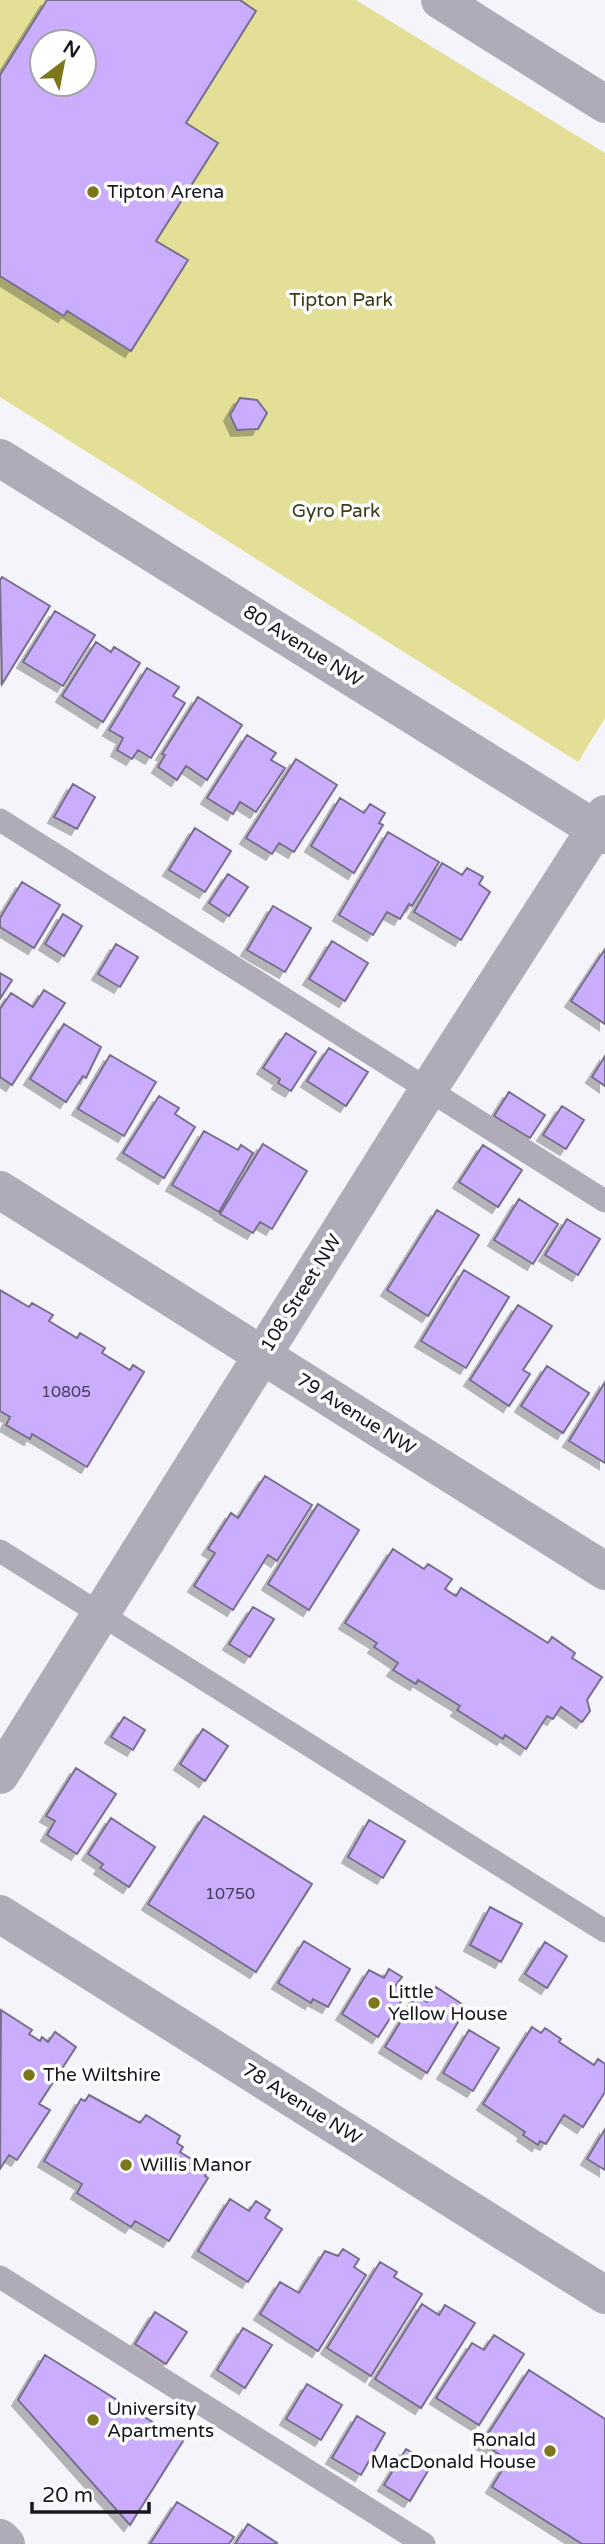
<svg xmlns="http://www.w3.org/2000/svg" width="605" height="2544" viewBox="0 0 605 2544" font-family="'Varela Round',sans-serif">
<defs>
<filter id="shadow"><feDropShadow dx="-6" dy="6" stdDeviation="0" flood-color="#0004"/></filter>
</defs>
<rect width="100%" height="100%" fill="#f6f4fb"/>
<!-- green -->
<path fill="#e3df97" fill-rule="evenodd" d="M0 0H356L605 153V718L578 762 0 397ZM42 42H84V84H42Z"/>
<!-- building -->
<path fill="#caaefd" stroke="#776e8b" stroke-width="2" fill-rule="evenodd" filter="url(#shadow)" d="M47 0H240L256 11 186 123 218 143 156 241 188 260 131 351 67 311 64 316 0 276V75ZM42 42H84V84H42Z
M240 398 257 400 267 413 258 429 237 430 230 415Z
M2 577 50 606 2 684 0 580Z
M55 611 95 635 63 686 23 662Z
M96 642 111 652 114 647 140 663 103 722 62 696Z
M147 668 179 687 173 696 185 703 151 758 138 750 132 759 117 750 123 738 109 730Z
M198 697 242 725 207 780 186 766 177 780 158 767 165 755 162 754Z
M247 735 276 753 271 760 285 768 256 812 240 802 233 814 207 798Z
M296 759 337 785 294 852 279 843 272 854 246 838Z
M73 784 95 797 77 829 54 817Z
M340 798 364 813 370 804 385 813 379 823 383 825 354 873 311 846Z
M195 828 231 851 205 892 169 870Z
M388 832 439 862 412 906 409 904 400 919 387 912 373 935 339 915Z
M442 863 462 875 467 868 483 877 479 884 490 892 461 940 414 912Z
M228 874 248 887 229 916 209 903Z
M22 882 60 905 34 948 0 927V918Z
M273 906 311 928 285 972 247 950Z
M63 914 82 926 64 956 45 944Z
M332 941 368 963 345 1001 309 979Z
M116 944 138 957 120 987 98 974Z
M605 949V1024L571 1001Z
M0 973 12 980 0 999Z
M44 990 65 1003 12 1085 0 1077V1009L11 993 33 1007Z
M64 1024 101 1047 86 1078 83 1076 66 1102 30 1079Z
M286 1033 316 1052 291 1091 278 1083 280 1079 263 1068Z
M329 1048 368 1072 346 1106 307 1081Z
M110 1055 156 1082 124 1136 78 1109Z
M605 1056V1086L592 1077Z
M509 1092 545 1115 530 1138 494 1116Z
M159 1096 179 1108 175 1114 195 1127 164 1178 123 1153Z
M562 1106 584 1120 566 1149 543 1135Z
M204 1131 238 1150 241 1145 253 1153 219 1212 172 1185Z
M263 1144 307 1171 272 1229 260 1222 253 1233 220 1214Z
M483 1145 522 1170 498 1207 459 1182Z
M519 1199 558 1224 533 1264 494 1240Z
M437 1210 479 1235 428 1316 387 1290Z
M567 1219 600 1239 578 1275 545 1255Z
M464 1270 509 1297 466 1368 421 1341Z
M0 1290 29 1307 32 1303 53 1315 49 1321 77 1338 80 1333 105 1348 102 1353 130 1370 133 1365 144 1372 87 1467 32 1434 30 1439 6 1425 10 1417 0 1411Z
M518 1305 552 1326 523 1370 530 1374 509 1406 470 1380Z
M547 1366 589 1393 563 1433 521 1406Z
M605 1382V1463L569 1441Z
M265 1476 312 1505 277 1561 268 1555 233 1610 194 1586 215 1553 208 1549 231 1513 238 1518Z
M318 1504 359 1530 309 1610 268 1584Z
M393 1549 424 1569 428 1564 452 1579 445 1589 456 1596 461 1588 548 1643 552 1637 575 1653 572 1658 602 1677 587 1700 590 1711 582 1722 561 1707 553 1719 547 1716 526 1749 505 1735 503 1739 457 1710 460 1706 418 1680 416 1684 393 1670 398 1663 374 1647 377 1643 345 1623Z
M253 1607 274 1619 250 1657 229 1644Z
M124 1717 145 1730 133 1750 111 1737Z
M203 1729 228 1746 205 1781 180 1764Z
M76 1768 116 1794 77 1854 47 1835 55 1821 46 1816Z
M204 1816 312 1884 256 1972 148 1904Z
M111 1818 155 1847 129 1887 100 1868 103 1864 88 1854Z
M369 1820 405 1841 383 1878 348 1857Z
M490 1907 522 1924 501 1962 470 1945Z
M304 1941 350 1969 328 2007 313 1999 311 2003 278 1983Z
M545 1942 567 1956 547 1988 525 1974Z
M389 1969 402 1977 396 1985 407 1992 378 2037 342 2014 369 1970 384 1978Z
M436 1987 462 2004 455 2016 460 2019 427 2073 385 2047 417 1995 427 2002Z
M1 2010 32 2030 29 2034 40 2041 42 2037 48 2042 55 2032 76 2047 39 2104 50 2110 17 2160 9 2155 0 2169Z
M532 2027 541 2033 545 2028 561 2039 559 2042 594 2065 598 2059 605 2064V2092L583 2127 564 2115 546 2144 540 2141 538 2145 523 2135 525 2132 483 2104Z
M469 2030 499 2048 473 2091 443 2073Z
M89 2095 140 2123 146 2115 180 2136 177 2143 183 2147 180 2152 209 2170 205 2176 208 2178 169 2241 135 2221 131 2227 77 2193 82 2184 44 2161 81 2099 85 2101Z
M605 2129V2170L587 2159Z
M230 2199 249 2211 256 2201 270 2210 265 2218 282 2229 248 2282 198 2251Z
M343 2249 359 2259 354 2267 366 2275 318 2351 260 2314 280 2282 299 2293 325 2251 338 2256Z
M380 2262 397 2272 394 2277 422 2294 371 2376 327 2348Z
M422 2304 439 2315 445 2305 475 2323 421 2408 375 2379Z
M155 2312 187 2332 166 2364 135 2344Z
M243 2328 272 2345 245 2388 217 2370Z
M494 2335 524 2354 479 2425 436 2398 472 2343 484 2350Z
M45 2355 183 2441 130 2525 18 2400Z
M529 2370 605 2419V2544H582L492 2487 508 2460 482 2443Z
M307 2384 342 2405 321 2440 286 2419Z
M357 2416 385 2433 361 2475 332 2458Z
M406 2449 432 2464 410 2501 384 2485Z
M177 2502 234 2537 229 2544H150Z
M248 2524 277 2543 276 2544H235Z"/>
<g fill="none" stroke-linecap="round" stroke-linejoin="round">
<!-- lane -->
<path stroke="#b0abb9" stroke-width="23" d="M0 820 605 1201
M0 1551 605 1931
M0 2277 424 2544"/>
<!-- street -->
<path stroke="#b0abb9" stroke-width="38" d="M440 0 605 104
M0 458 605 835
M0 1190 605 1571
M0 1775 428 1090 605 814
M0 1914 605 2295
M0 2538 6 2544"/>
</g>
<!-- markers -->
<g fill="#7d761a" stroke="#fff" stroke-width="2.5">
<circle cx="93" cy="192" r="7"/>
<circle cx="374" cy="2003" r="7"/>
<circle cx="29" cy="2075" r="7"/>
<circle cx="126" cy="2165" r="7"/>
<circle cx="93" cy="2420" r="7"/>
<circle cx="550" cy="2451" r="7"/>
</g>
<g text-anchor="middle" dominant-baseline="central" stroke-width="7" stroke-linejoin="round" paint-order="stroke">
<!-- number labels -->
<g font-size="16" fill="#453c58">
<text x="66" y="1392">10805</text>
<text x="230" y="1894">10750</text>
</g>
<!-- poi labels -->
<g font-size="19" fill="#191621" stroke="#fff" text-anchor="start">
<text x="107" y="192">Tipton Arena</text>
<text x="388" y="1992">Little<tspan x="388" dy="22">Yellow House</tspan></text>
<text x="43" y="2075">The Wiltshire</text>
<text x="140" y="2165">Willis Manor</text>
<text x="107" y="2409">University<tspan x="107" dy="22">Apartments</tspan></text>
<text x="536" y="2440" text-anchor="end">Ronald<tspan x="536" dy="22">MacDonald House</tspan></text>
</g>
<!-- park labels -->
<g font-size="19" fill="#3e3b14" stroke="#fff">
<text x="341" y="300">Tipton Park</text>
<text x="336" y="511">Gyro Park</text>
</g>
<!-- street labels -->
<g font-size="19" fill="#191621" stroke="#fff">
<text transform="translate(303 646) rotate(32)">80 Avenue NW</text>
<text transform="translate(301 1293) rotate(-58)">108 Street NW</text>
<text transform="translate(356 1414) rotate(32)">79 Avenue NW</text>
<text transform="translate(302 2104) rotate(32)">78 Avenue NW</text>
</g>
</g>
<!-- north arrow -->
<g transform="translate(63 63) rotate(32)"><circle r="33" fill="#ffffff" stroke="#a3a2a6" stroke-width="2"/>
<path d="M0-5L12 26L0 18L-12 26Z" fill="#7d761a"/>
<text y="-10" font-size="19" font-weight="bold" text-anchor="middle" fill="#191621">N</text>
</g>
<!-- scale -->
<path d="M32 2502v10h117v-10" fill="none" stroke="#191621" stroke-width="3.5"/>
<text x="42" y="2502" font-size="21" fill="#191621" stroke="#ffffff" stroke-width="5" paint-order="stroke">20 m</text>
</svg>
